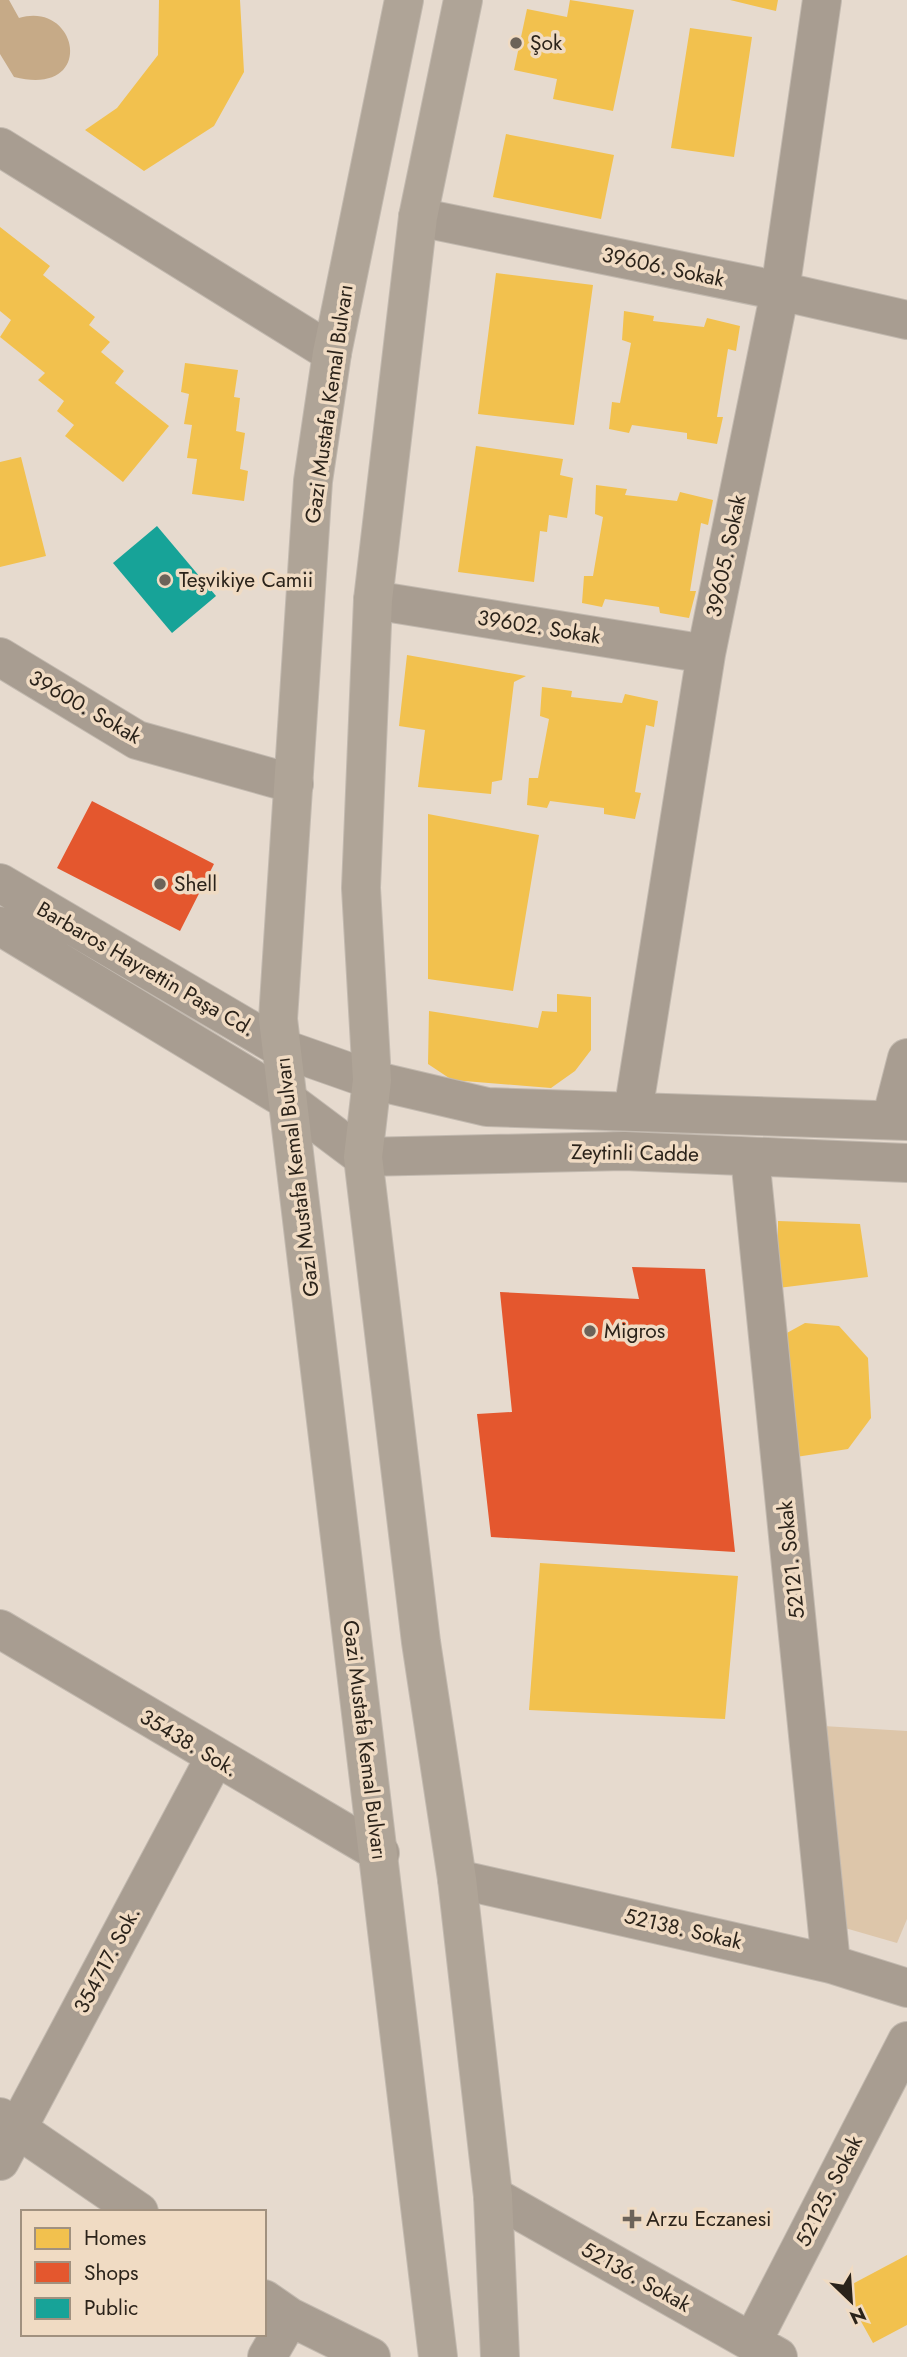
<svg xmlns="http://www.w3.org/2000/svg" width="907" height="2357" viewBox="0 0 907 2357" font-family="Jost,sans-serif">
<rect width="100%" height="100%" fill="#e6dace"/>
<!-- green -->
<path fill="#ddc6aa" d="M823 1726 907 1731V1919L897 1943 845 1928Z"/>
<!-- water -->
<path fill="#c6aa87" d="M0 0H9L19 18C79 0 97 98 14 77L0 54Z"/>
<!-- homes -->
<path fill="#f2c14e" d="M159 0H240L244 72 214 126 144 171 85 130 117 108 158 55Z
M570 0 634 10 613 111 553 99 557 79 514 70 527 9 567 17Z
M730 0H778L776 11Z
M690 28 752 37 734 157 671 148Z
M506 134 614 155 601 219 493 197Z
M0 227 50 266 43 275 95 317 89 325 110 342 101 352 124 371 115 383 169 426 123 482 65 436 74 425 57 411 64 401 38 380 45 373 0 337 11 320 0 311Z
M496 273 593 285 574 425 478 414Z
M624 311 654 316 653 321 704 327 707 318 740 326 736 351 728 349 717 417H723L717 444 687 439V433L632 425 629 433 609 429 612 402 620 403 631 343 622 340Z
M185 363 238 370 234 397 240 398 236 431 245 433 240 469 248 471 244 501 192 494 197 459 187 458 192 425 184 424 189 394 181 392Z
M476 446 563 459 560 475 573 478 567 518 549 515 547 532 540 531 534 582 458 572Z
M21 457 46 556 0 567V462Z
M596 485 627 489 625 495 677 501 680 492 713 500 708 525 701 523 690 591H696L689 618 660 613 659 607 605 599 602 607 582 603 584 576H593L603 517 595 514Z
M407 655 526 676 514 682 502 780 492 782 491 794 418 787 425 730 399 726Z
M542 687 572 691 571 697 622 703 625 694 658 701 654 727 646 725 635 792 641 793 635 819 604 814V808L550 801 547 808 527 805 529 778H538L549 719 540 716Z
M428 814 539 835 513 991 428 979Z
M557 994 591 997V1050L575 1071 551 1088 452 1080 428 1064 429 1011 538 1028 542 1011 557 1012Z
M778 1221 860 1224 868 1277 778 1288Z
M805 1323 839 1326 868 1358 871 1418 848 1449 796 1457 776 1339Z
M540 1563 738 1576 725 1719 529 1710Z
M907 2255V2325L873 2343 843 2289Z"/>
<!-- shops -->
<path fill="#e4572e" d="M92 801 214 864 180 931 57 868Z
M632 1267 705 1269 735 1552 491 1537 477 1414 512 1412 500 1292 639 1299Z"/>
<!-- public -->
<path fill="#17a398" d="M157 526 216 596 172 633 113 563Z"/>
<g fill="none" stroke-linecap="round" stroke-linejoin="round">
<defs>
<path id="minor" d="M0 147 332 353
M418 217 780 291 907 320
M373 600 706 654
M0 657 137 740 294 784
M0 883 281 1048 372 1080 487 1107 907 1121
M0 926 287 1100 363 1157 624 1151 907 1163
M633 1112 706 654 780 291 822 0
M891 1120 907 1058
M750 1157 831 1964
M0 1629 380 1853
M457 1879 831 1964 907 1988
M0 2117 139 2212
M0 2161 214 1759
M493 2196 778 2357
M264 2299 290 2317 371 2357
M752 2342 907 2041
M267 2357 290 2317"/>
<path id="highway" d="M404 0 332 353 313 481 278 1019 438 2357
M463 0 418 217 373 600 361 888 372 1080 363 1157 421 1642 457 1879 493 2196 500 2357"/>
</defs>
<!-- minor casing -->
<use href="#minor" stroke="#c2b9af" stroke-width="40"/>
<!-- highway casing -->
<use href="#highway" stroke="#c2b9af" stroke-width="40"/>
<!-- minor -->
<use href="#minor" stroke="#a89d91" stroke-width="38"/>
<!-- highway -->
<use href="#highway" stroke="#afa497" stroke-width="38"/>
</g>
<!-- markers -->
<g fill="#6c6359" stroke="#f0dbc3" stroke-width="2.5">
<circle cx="516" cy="43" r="7"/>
<circle cx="165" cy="580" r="7"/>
<circle cx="160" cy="884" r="7"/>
<circle cx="590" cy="1331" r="7"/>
<path d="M628.5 2208.5h7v7h7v7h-7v7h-7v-7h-7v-7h7z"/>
</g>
<g text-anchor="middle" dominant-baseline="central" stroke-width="7" stroke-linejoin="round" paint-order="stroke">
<!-- poi labels -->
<g font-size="21" fill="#2b231a" stroke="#f0dbc3" text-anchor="start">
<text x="530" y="43">Şok</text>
<text x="179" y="580">Teşvikiye Camii</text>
<text x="174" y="884">Shell</text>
<text x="604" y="1331">Migros</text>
<text x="646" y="2219">Arzu Eczanesi</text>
</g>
<!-- street labels -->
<g font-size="21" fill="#2b231a" stroke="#f0dbc3">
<text transform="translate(663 267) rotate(12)">39606. Sokak</text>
<text transform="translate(329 404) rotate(-82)">Gazi Mustafa Kemal Bulvarı</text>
<text transform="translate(726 556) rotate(-78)">39605. Sokak</text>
<text transform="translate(539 627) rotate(9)">39602. Sokak</text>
<text transform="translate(85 707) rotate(30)">39600. Sokak</text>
<text transform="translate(146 969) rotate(30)">Barbaros Hayrettin Paşa Cd.</text>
<text transform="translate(635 1153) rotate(1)">Zeytinli Cadde</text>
<text transform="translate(297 1177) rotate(-97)">Gazi Mustafa Kemal Bulvarı</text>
<text transform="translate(791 1560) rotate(-96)">52121. Sokak</text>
<text transform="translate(365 1740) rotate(83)">Gazi Mustafa Kemal Bulvarı</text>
<text transform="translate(189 1743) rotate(31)">35438. Sok.</text>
<text transform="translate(683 1929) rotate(13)">52138. Sokak</text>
<text transform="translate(107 1960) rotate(-62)">354717. Sok.</text>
<text transform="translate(829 2191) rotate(-63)">52125. Sokak</text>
<text transform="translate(636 2277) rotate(29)">52136. Sokak</text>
</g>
</g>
<!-- legend -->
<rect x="21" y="2210" width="245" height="126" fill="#f0dbc3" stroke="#a1917f" stroke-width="2"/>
<rect x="35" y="2228" width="35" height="21" fill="#f2c14e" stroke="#a1917f" stroke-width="2"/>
<text x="84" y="2245" font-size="21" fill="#2b231a">Homes</text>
<rect x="35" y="2262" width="35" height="21" fill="#e4572e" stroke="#a1917f" stroke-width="2"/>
<text x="84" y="2280" font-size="21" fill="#2b231a">Shops</text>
<rect x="35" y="2298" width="35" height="21" fill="#17a398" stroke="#a1917f" stroke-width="2"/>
<text x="84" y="2315" font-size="21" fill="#2b231a">Public</text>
<!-- north arrow -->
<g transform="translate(851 2301) rotate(155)" stroke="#f0dbc3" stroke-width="5" paint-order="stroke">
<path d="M0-5L12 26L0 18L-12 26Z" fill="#2b231a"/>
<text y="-10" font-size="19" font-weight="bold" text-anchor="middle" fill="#2b231a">N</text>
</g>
</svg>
